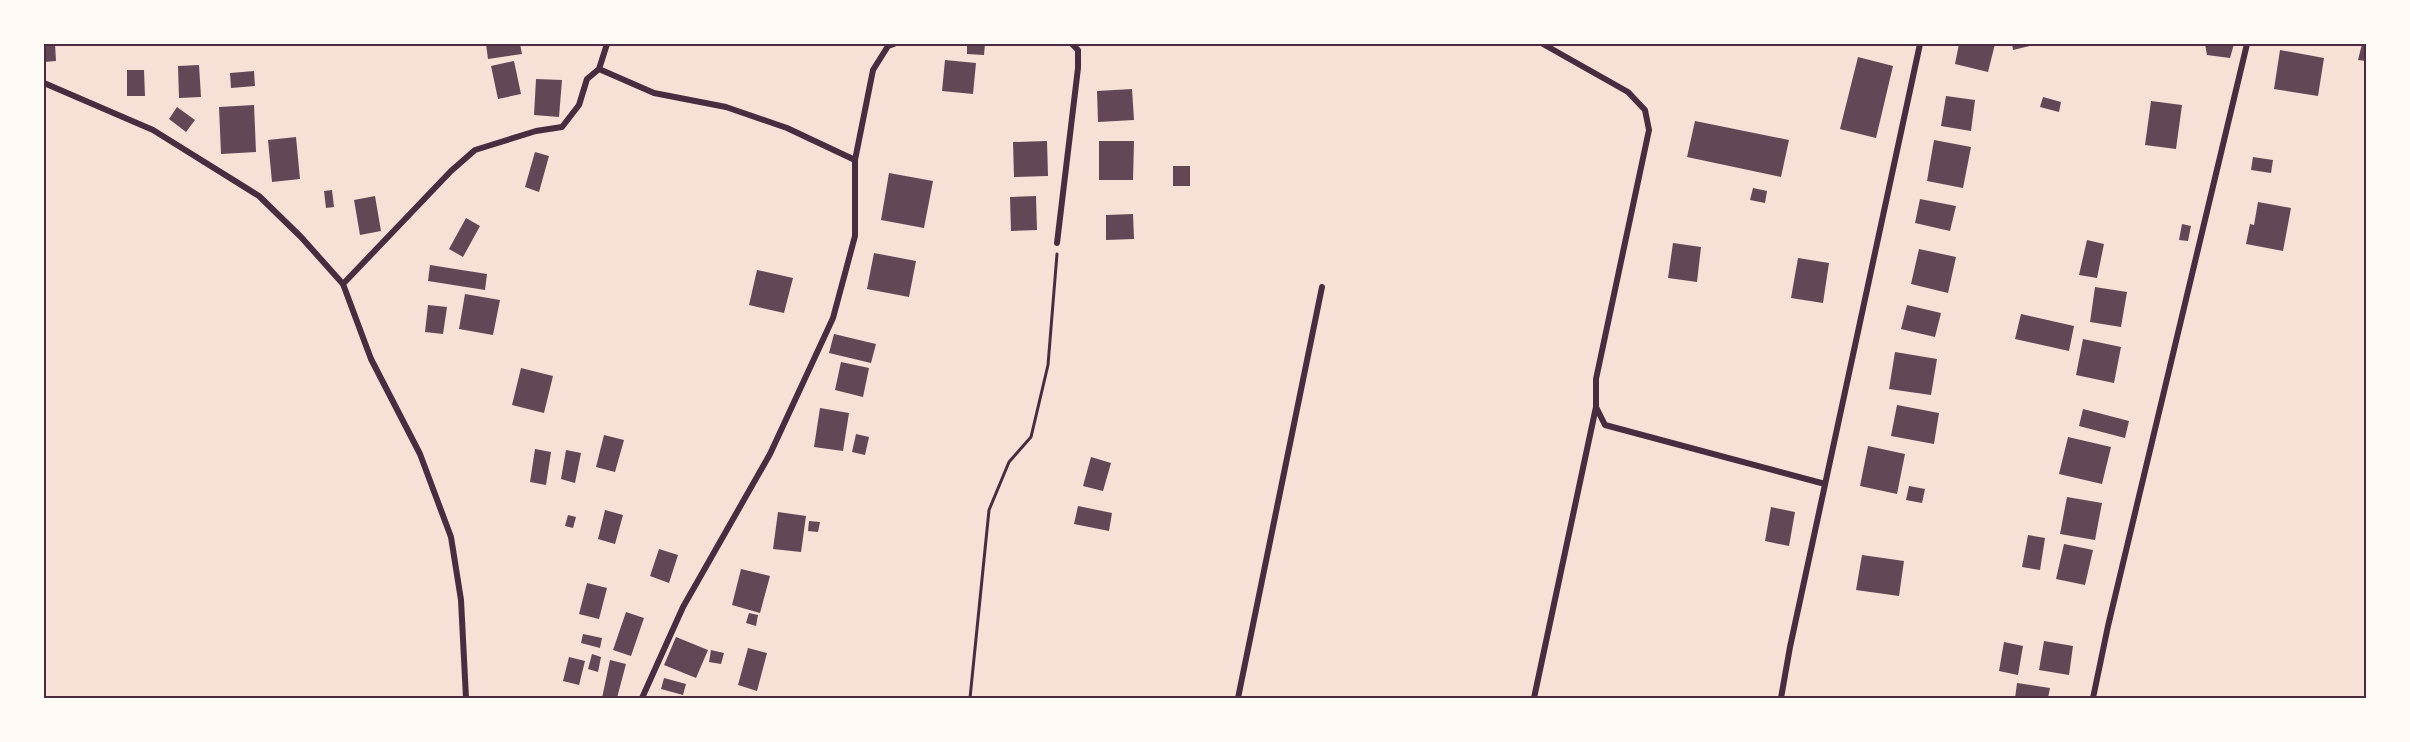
<svg xmlns="http://www.w3.org/2000/svg" width="2410" height="742" viewBox="0 0 2410 742" font-family="'PT Sans',sans-serif">
<rect width="100%" height="100%" fill="#f7e1d7"/>
<!-- building -->
<path fill="#644757" d="M44 44H55L56 61 44 62Z
M486 44H520L522 54 488 59Z
M967 44H985L984 55 967 54Z
M1959 44H1995L1988 72 1955 64Z
M2012 44H2038L2013 50Z
M2205 44H2234L2230 58 2207 55Z
M2362 44H2366V61L2358 60Z
M2280 50 2324 58 2318 96 2274 89Z
M1858 57 1893 66 1876 138 1840 129Z
M945 60 976 63 973 94 942 91Z
M514 61 521 94 498 99 491 66Z
M199 65 201 97 179 98 178 66Z
M127 70H144L145 96H127Z
M254 71 255 86 231 88 230 73Z
M536 79 562 80 559 117 534 115Z
M1132 89 1134 120 1098 122 1097 91Z
M1946 96 1975 100 1971 131 1941 126Z
M2043 97 2061 102 2059 112 2040 107Z
M2151 101 2182 105 2176 149 2145 145Z
M254 105 256 152 221 154 219 107Z
M177 107 195 120 186 132 169 119Z
M1695 121 1789 140 1781 177 1687 157Z
M296 137 300 179 272 182 268 140Z
M1934 140 1971 147 1963 188 1927 181Z
M1047 141 1048 176 1014 177 1013 142Z
M1099 141H1134L1133 180H1099Z
M535 152 549 156 539 192 525 187Z
M2253 157 2273 160 2271 173 2251 170Z
M1173 166H1190V186H1173Z
M889 173 933 181 924 228 881 220Z
M1753 188 1767 191 1765 203 1750 200Z
M332 190 334 207 326 208 324 191Z
M375 196 381 231 360 235 354 200Z
M1036 196 1037 230 1011 231 1010 197Z
M1920 199 1956 206 1950 231 1915 223Z
M2258 202 2291 208 2283 251 2246 244 2250 224 2254 225Z
M1133 214 1134 239 1106 240V215Z
M466 218 480 226 463 257 449 249Z
M2182 224 2191 226 2188 241 2179 240Z
M2087 240 2104 244 2097 278 2079 275Z
M1673 243 1701 247 1697 282 1668 278Z
M1919 249 1956 257 1948 293 1911 284Z
M874 253 916 261 909 297 867 289Z
M1798 258 1829 263 1823 303 1791 298Z
M430 265 487 274 485 290 428 281Z
M757 270 793 278 784 313 749 305Z
M2095 287 2127 292 2121 327 2090 322Z
M465 294 500 300 493 335 459 329Z
M428 305 447 307 443 334 425 332Z
M1907 305 1941 313 1935 337 1901 329Z
M2021 314 2074 326 2069 351 2015 339Z
M834 334 876 344 871 363 829 353Z
M2083 339 2121 347 2114 383 2076 375Z
M1895 352 1937 359 1931 395 1889 389Z
M841 362 869 368 863 397 835 390Z
M521 368 553 376 544 413 512 405Z
M1897 405 1939 413 1934 444 1891 436Z
M820 408 849 413 843 451 814 447Z
M2083 409 2129 421 2125 438 2079 426Z
M856 434 869 437 865 455 852 452Z
M604 435 624 440 615 472 596 467Z
M2068 437 2111 447 2102 484 2059 474Z
M1868 446 1905 454 1897 494 1860 486Z
M535 449 551 452 546 485 530 482Z
M566 450 581 453 575 483 561 479Z
M1091 457 1111 463 1103 491 1083 486Z
M1909 486 1925 489 1922 503 1906 500Z
M2067 497 2102 503 2095 540 2060 534Z
M1078 506 1112 513 1109 531 1074 524Z
M1771 507 1795 512 1789 546 1765 541Z
M605 510 623 515 615 544 598 539Z
M778 512 806 516 801 552 773 549Z
M568 515 576 517 573 528 565 526Z
M809 521 820 522 818 532 808 531Z
M2028 535 2045 538 2040 570 2022 567Z
M2064 544 2093 550 2085 585 2056 579Z
M659 549 678 555 669 583 650 576Z
M1862 555 1904 561 1899 596 1856 590Z
M741 569 770 576 760 613 732 605Z
M587 583 607 588 599 619 579 614Z
M626 612 644 618 631 656 613 650Z
M749 613 758 615 756 626 746 623Z
M583 634 602 638 600 648 581 643Z
M676 637 708 650 696 678 664 665Z
M2044 641 2073 646 2069 675 2039 670Z
M2004 642 2023 646 2018 675 1999 671Z
M748 648 767 653 757 691 738 685Z
M711 650 724 653 721 664 709 662Z
M592 654 601 657 598 672 588 669Z
M569 657 585 661 579 685 563 681Z
M610 660 626 664 617 698H602Z
M664 678 686 684 683 695 661 689Z
M2017 683 2050 688 2048 698H2015Z"/>
<g fill="none" stroke-linecap="round" stroke-linejoin="round">
<!-- path -->
<path stroke="#4a2c40" stroke-width="3" d="M970 698 989 510 1009 462 1031 437 1048 365 1057 254"/>
<!-- minor -->
<path stroke="#4a2c40" stroke-width="6" d="M1543 44 1628 92 1645 110 1649 130 1596 379V407L1605 425 1825 484
M599 69 654 93 726 107 787 128 855 160
M599 69 607 44
M44 83 153 130 259 196 301 237 343 284 371 359 420 454 451 537 461 600 466 698
M1057 243 1078 68V50L1072 44
M343 284 451 171 475 150 536 131 562 127 579 105 587 79 599 69
M642 698 683 607 770 454 833 318 855 236V160L873 70 888 46 894 44
M1238 698 1322 287
M1534 698 1596 407
M1781 698 1790 647 1920 44
M2093 698 2108 626 2247 44"/>
</g>
<!-- border -->
<rect width="2410" height="742" fill="none" stroke="#fffaf5" stroke-width="90"/>
<rect x="45" y="45" width="2320" height="652" fill="none" stroke="#4a2c40" stroke-width="2"/>
</svg>
